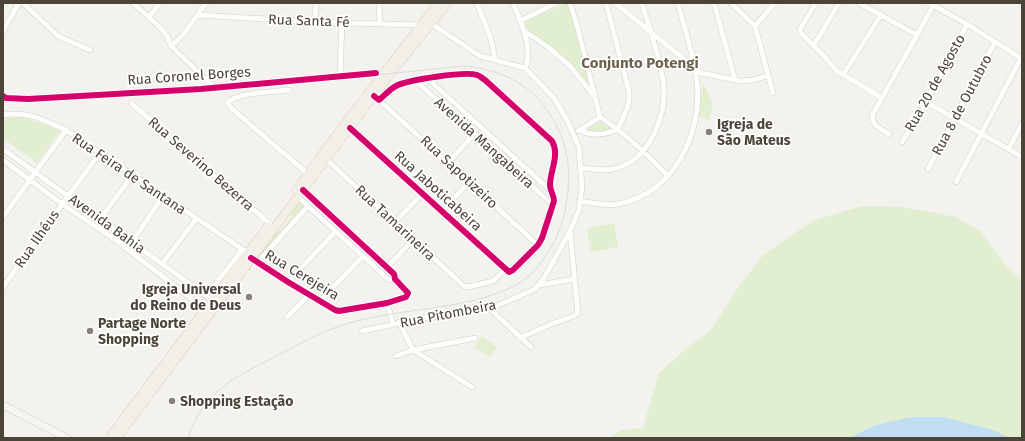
<svg xmlns="http://www.w3.org/2000/svg" width="1025" height="441" viewBox="0 0 1025 441" font-family="'Fira Sans',sans-serif">
<rect width="100%" height="100%" fill="#f4f2ee"/>
<!-- green -->
<path fill="#e1eecf" d="M566 3H569L591 87 572 64 543 41 529 33 524 22Z
M703 82 713 105 709 120 699 116Z
M22 117 49 126 60 131 37 163 3 138V118Z
M603 120 610 127 612 131 597 133 587 132 588 128Z
M300 201 306 207 259 258 257 256 275 233 281 230 291 217V212L298 202Z
M862 206 903 207 956 217 980 231 1007 267 1022 280V438H1010L993 430 944 417H914L885 422 862 430 851 438H608L621 430 643 428 659 373 682 352 711 330 737 289 763 255 814 220Z
M614 223 618 247 591 252 587 228Z
M482 336 497 347 490 357 474 347Z"/>
<!-- water -->
<path fill="#c0ddf1" d="M914 417H944L993 430 1010 438H851C870 424 890 421 914 417Z"/>
<g fill="none" stroke-linecap="round" stroke-linejoin="round">
<defs>
<path id="minor" d="M23 3 58 36 90 50
M133 3 161 28 167 36 171 46 214 87
M379 3 380 24
M477 3 491 39 495 60
M513 3C520 20 534 50 525 68
M570 3 578 29 600 117C626 134 647 154 668 176
M615 3 701 73 740 81 752 80 768 76
M714 3 735 80
M731 3 755 26 773 93
M816 3 800 29 801 33 823 55 837 71 882 98
M859 3 917 35
M929 3 967 24 1022 59
M197 15 316 22 420 25
M149 17 160 3
M520 21 556 3
M315 22 316 3
M755 26 775 3
M523 30 548 47 570 66 594 96
M3 31 19 3
M814 45 839 3
M171 46 183 35 206 3
M843 75 881 15
M340 77 342 22
M428 79 551 191
M416 81 553 205
M289 90C276 92 235 92 228 103L231 108 308 174
M3 96 6 98 28 99 201 89 376 73
M379 100 538 245
M926 102 1022 157
M131 103 270 224
M3 115C29 111 43 120 66 130L248 253
M350 128 509 272 513 270 538 245 542 238 554 201C554 195 550 191 550 185 550 171 560 155 552 141L485 80C482 78 480 76 477 75 465 71 407 80 396 86 390 89 385 95 379 100L374 96
M580 130C593 137 605 135 618 129L627 109 629 100V91L606 3
M578 131 600 117
M889 134C881 129 870 125 873 114L933 6
M902 142 926 102 967 24
M1009 148 1022 124
M3 149 212 300
M326 159 464 286 468 287 493 281 506 269
M3 160 62 204 114 239 205 309
M448 163 474 134
M581 168C594 169 608 172 620 167 652 156 668 111 663 80 659 54 649 28 642 3
M928 169 995 42
M956 182 1021 58
M298 197 389 280 395 279
M581 201C592 203 605 206 617 204 672 196 703 134 697 83 695 58 684 28 678 3
M442 211 469 182
M3 217 66 130
M100 219 132 176
M395 222 423 193
M132 242 163 196
M251 258 288 282 335 310 339 311 387 303 406 297 408 293 395 279 394 274 303 190
M258 262 308 206
M162 264 196 219
M387 267 414 239
M288 282 335 232
M540 285 574 279
M3 287 68 196 99 154
M206 296 242 250
M319 302 363 256
M387 303 393 324
M490 309 531 347
M287 317 309 295
M399 322 413 350 472 387
M362 331 481 306 490 309 535 289 543 280 570 231 579 210 582 187 579 147 567 120 554 98 525 68 480 56 432 24
M520 338 551 324 574 316 578 313 570 232
M396 356 413 350 475 338"/>
<path id="secondary" d="M3 405 67 438"/>
<path id="primary" d="M296 190 344 125 438 3
M109 438 268 226
M117 438 390 74 448 3"/>
</defs>
<!-- minor casing -->
<use href="#minor" stroke="#d2d0cb" stroke-width="6"/>
<!-- secondary casing -->
<use href="#secondary" stroke="#d3cfc5" stroke-width="8"/>
<!-- primary casing -->
<use href="#primary" stroke="#d6cebb" stroke-width="9"/>
<!-- minor -->
<use href="#minor" stroke="#fdfdfc" stroke-width="5"/>
<!-- secondary -->
<use href="#secondary" stroke="#f7f6f1" stroke-width="7"/>
<!-- primary -->
<use href="#primary" stroke="#f2efe6" stroke-width="8"/>
<!-- tram -->
<path stroke="#dbdbda" stroke-width="1" d="M3 102 126 93 301 83 463 66C493 68 527 81 545 107 566 136 572 164 567 199 563 233 542 275 508 289 460 310 404 308 353 322 322 330 296 346 267 361 229 380 202 395 188 438"/>
<defs>
<path id="cycleway" d="M3 96 6 98 28 99 201 89 376 73
M350 128 509 272 513 270 538 245 542 238 554 201C554 195 550 191 550 185 550 171 560 155 552 141L485 80C482 78 480 76 477 75 465 71 407 80 396 86 390 89 385 95 379 100L374 96
M251 258 288 282 335 310 339 311 387 303 406 297 408 293 395 279 394 274 303 190"/>
</defs>
<!-- cycleway casing -->
<use href="#cycleway" stroke="#fff" stroke-width="8"/>
<!-- cycleway -->
<use href="#cycleway" stroke="#d6006c" stroke-width="6"/>
</g>
<!-- markers -->
<g fill="#868178" stroke="#fff" stroke-width="1.5">
<circle cx="709" cy="132" r="4"/>
<circle cx="249" cy="297" r="4"/>
<circle cx="90" cy="331" r="4"/>
<circle cx="172" cy="401" r="4"/>
</g>
<g text-anchor="middle" dominant-baseline="central" stroke-width="3.5" stroke-linejoin="round" paint-order="stroke">
<!-- street labels -->
<g font-size="14" fill="#4b4439" stroke="#fff">
<text transform="translate(309 21) rotate(2)">Rua Santa Fé</text>
<text transform="translate(189 76) rotate(-4)">Rua Coronel Borges</text>
<text transform="translate(935 83) rotate(-61)">Rua 20 de Agosto</text>
<text transform="translate(962 105) rotate(-62)">Rua 8 de Outubro</text>
<text transform="translate(484 143) rotate(42)">Avenida Mangabeira</text>
<text transform="translate(201 164) rotate(41)">Rua Severino Bezerra</text>
<text transform="translate(459 172) rotate(43)">Rua Sapotizeiro</text>
<text transform="translate(129 174) rotate(34)">Rua Feira de Santana</text>
<text transform="translate(438 191) rotate(42)">Rua Jaboticabeira</text>
<text transform="translate(395 223) rotate(43)">Rua Tamarineira</text>
<text transform="translate(107 224) rotate(36)">Avenida Bahia</text>
<text transform="translate(37 239) rotate(-55)">Rua Ilhéus</text>
<text transform="translate(302 275) rotate(31)">Rua Cerejeira</text>
<text transform="translate(448 314) rotate(-11)">Rua Pitombeira</text>
</g>
<!-- poi labels -->
<g font-size="14" font-weight="bold" fill="#4b4439" stroke="#fff" text-anchor="start">
<text x="717" y="124">Igreja de<tspan x="717" dy="16">São Mateus</tspan></text>
<text x="241" y="289" text-anchor="end">Igreja Universal<tspan x="241" dy="16">do Reino de Deus</tspan></text>
<text x="98" y="323">Partage Norte<tspan x="98" dy="16">Shopping</tspan></text>
<text x="180" y="401">Shopping Estação</text>
</g>
<!-- neighbourhood labels -->
<g font-size="15" font-weight="bold" fill="#6e6250" stroke="#fff">
<text x="640" y="63">Conjunto Potengi</text>
</g>
</g>
<!-- border -->
<rect width="1025" height="441" fill="none" stroke="#4b4439" stroke-width="8"/>
</svg>
